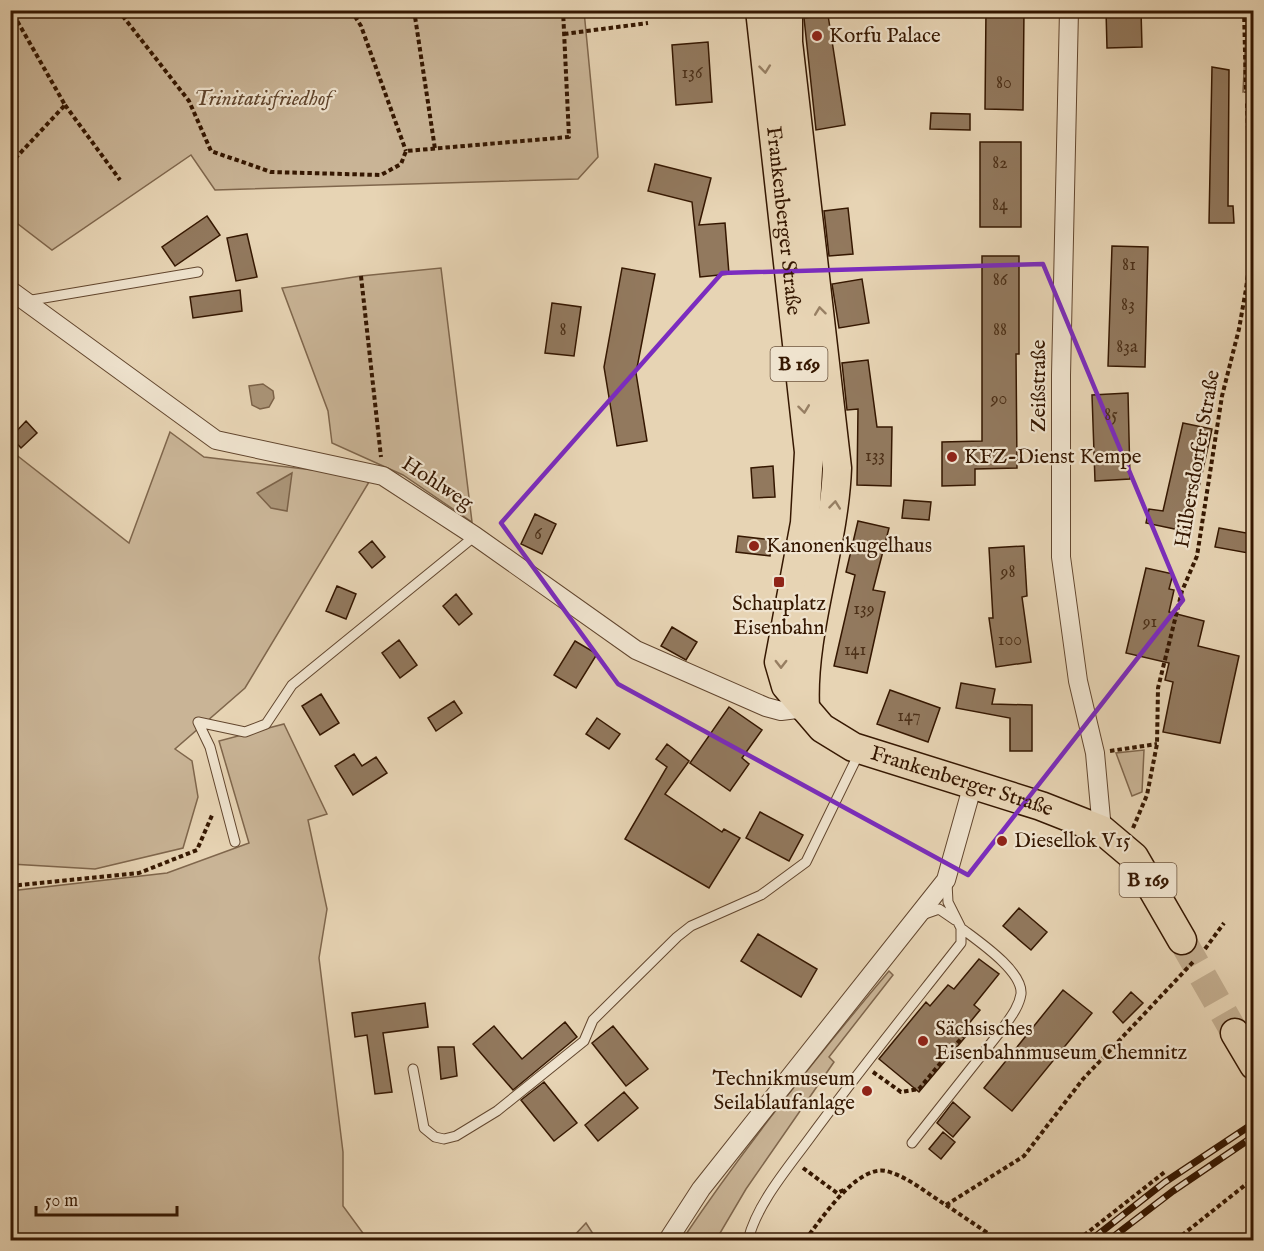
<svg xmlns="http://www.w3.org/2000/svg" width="1264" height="1251" viewBox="0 0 1264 1251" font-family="'IM FELL English',serif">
<rect width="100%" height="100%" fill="#e7d4b4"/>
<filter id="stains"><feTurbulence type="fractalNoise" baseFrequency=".00333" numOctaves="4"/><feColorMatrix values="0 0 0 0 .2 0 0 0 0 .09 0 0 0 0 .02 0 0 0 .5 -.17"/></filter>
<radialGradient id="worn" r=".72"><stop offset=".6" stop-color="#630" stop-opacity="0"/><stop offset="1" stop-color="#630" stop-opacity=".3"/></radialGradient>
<!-- green -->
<path fill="#c9b496" stroke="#7f664c" stroke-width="1.5" d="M11 10 584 11 598 157 578 179 215 190 191 155 52 250 14 221 11 224Z
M1247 11H1253L1254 91 1243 92Z
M441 268 472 522 403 475 332 443 328 411 282 288 361 276Z
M170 432 204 457 372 477 245 688 175 749 192 761 198 797 183 848 95 869 11 864 10 450 129 543Z
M284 724 327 814 308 820 327 909 319 958 343 1152V1206L368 1240H11L10 891 167 873 249 843 219 741Z
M1144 750 1142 792 1132 796 1116 753Z
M889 971 893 975 829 1057 834 1062 746 1189 716 1240H682C745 1146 816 1058 889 971Z
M586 1223 597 1240H570Z"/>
<!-- water -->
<path fill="#aa9477" stroke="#7b6248" stroke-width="1.5" d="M263 384 273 391 274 398 269 407 260 409 252 405 249 386Z
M292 473 287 511 271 508 257 493Z"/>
<!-- building -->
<path fill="#92795e" stroke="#351701" stroke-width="1.5" d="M986 10H1024L1023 110 985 109Z
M1106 10H1141L1142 47 1107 48Z
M828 15 845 125 816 130 804 18Z
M708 42 712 102 676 105 672 45Z
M1212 67 1229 70 1228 206H1233L1234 223H1209Z
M931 113 970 114V130L930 129Z
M980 142H1021V227H980Z
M655 164 711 178 699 225 725 223 729 274 700 277 692 202 648 191Z
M848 208 853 254 829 256 824 211Z
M207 216 220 235 175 266 162 247Z
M247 234 257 277 236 281 227 238Z
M1112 246 1148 247 1145 367 1108 366Z
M982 256H1019V354H1016L1017 468 975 469V485L942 486V442L982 441Z
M622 268 655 274 636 373 647 441 617 446 604 367Z
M862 279 869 323 839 328 832 284Z
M240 290 242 311 193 318 190 297Z
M552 303 581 307 574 356 545 353Z
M868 360 877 427H892L891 486 857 485 858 409 847 410 842 363Z
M1128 393 1130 479 1095 481 1092 395Z
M26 421 37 433 21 448 11 437Z
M1183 423 1212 429 1189 532 1146 523 1149 509 1163 511Z
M773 466 775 497 753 498 751 468Z
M904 500 931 502 929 520 902 518Z
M535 514 556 524 542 554 521 544Z
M858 521 889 528 873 590 885 592 867 673 834 666 855 575 846 572Z
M1219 528 1252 534 1248 553 1215 547Z
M738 536 772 540 770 556 736 552Z
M372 541 385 557 372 568 359 552Z
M1024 546 1027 596 1022 597 1031 662 996 667 989 618H993L989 548Z
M1146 568 1173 574 1169 589 1174 590 1169 612 1204 621 1198 646 1239 656 1220 743 1163 732 1173 682 1165 680 1169 663 1126 653Z
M337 586 356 594 346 619 326 611Z
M456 594 472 614 459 625 443 606Z
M672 627 697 642 686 660 661 646Z
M399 640 417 665 400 678 382 653Z
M575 641 597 654 576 688 554 675Z
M961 683 995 689 992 704 1032 705V751H1010V718L956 708Z
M890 690 940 708 928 742 877 724Z
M321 694 339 723 320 735 302 706Z
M454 701 462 713 436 731 428 718Z
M729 707 762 730 742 758 749 764 730 791 690 763Z
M597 718 620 734 609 749 586 734Z
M667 744 689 761 665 794 722 832 724 829 740 838 709 888 625 839 667 767 656 759Z
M354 754 362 766 376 757 387 773 353 795 335 766Z
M760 812 803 835 789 861 746 838Z
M1019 908 1047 932 1031 950 1003 926Z
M758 934 817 969 801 997 741 961Z
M979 959 999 974 974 1005 980 1010 962 1032 967 1035 919 1092 879 1059 926 1002 930 1006 948 985 954 989Z
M1063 990 1092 1013 1012 1111 984 1088Z
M1131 992 1143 1003 1123 1023 1113 1012Z
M425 1003 428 1027 383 1033 392 1092 375 1094 367 1035 355 1037 352 1013Z
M565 1022 577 1037 513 1090 473 1044 494 1026 522 1059Z
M613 1026 648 1069 626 1086 592 1043Z
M438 1047H454L457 1076 441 1079Z
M544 1082 577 1123 554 1141 521 1100Z
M624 1092 638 1108 598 1141 585 1125Z
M953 1102 970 1117 953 1137 937 1123Z
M943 1132 955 1142 941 1159 929 1149Z"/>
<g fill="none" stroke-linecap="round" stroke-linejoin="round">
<!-- primary-tunnel -->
<path stroke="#c3ae90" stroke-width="28" stroke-dasharray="28 14" stroke-linecap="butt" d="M1182 940 1235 1033"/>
<defs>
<path id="service" d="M26 301 198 272
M235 842 210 747 198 722 245 732 266 724 292 685 475 536
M922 915 939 909 955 920
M413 1069 424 1128 435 1137 444 1139 456 1136 497 1111 584 1041 593 1020 677 937 691 926 761 895 806 862 860 751
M912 1143 1003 1028C1010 1018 1019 1007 1021 994 1023 971 978 941 961 928
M748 1240C757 1204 787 1169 809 1139 858 1072 910 1008 961 943V928L948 902 947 883"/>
<path id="minor" d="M1069 10 1061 375V557L1078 681 1095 753 1102 830
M10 290 216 440 383 476 475 536 636 650 766 707 781 711 805 708
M668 1240 701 1189 946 880 973 784"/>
<g id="primary">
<path id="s1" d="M760 10 809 452 805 523 779 662 786 686 822 728 853 747 1041 806 1102 830 1134 857 1182 940"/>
<path d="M788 10V42L837 468C834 548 801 631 805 708"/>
<path d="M1235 1033 1254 1065"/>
</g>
</defs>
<!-- service casing -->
<use href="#service" stroke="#62462e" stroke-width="11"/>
<!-- minor casing -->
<use href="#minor" stroke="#62462e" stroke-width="20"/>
<!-- primary casing -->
<use href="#primary" stroke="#351701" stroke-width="31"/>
<!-- path -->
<path stroke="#351701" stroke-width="4" stroke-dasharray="4.5 3" stroke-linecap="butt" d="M118 10 189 101 211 151 271 172 381 175 401 164 406 151 569 137 563 10
M351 10 361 26 406 151
M414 10 435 149
M1244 10 1246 93
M10 32 18 23
M564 34 648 23
M65 105 120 180
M10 164 65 105 11 10
M361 276 381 457
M1110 751 1157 744
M1133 828 1147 795 1157 744 1158 688 1182 591 1197 556 1222 396 1239 329 1246 289 1252 244 1247 103
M10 886 139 873 197 850 213 813
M1205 949 1224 923
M873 1072 901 1092 919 1089 964 1035
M803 1168 837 1193 844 1190
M946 1205 998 1240
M1064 1236 1071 1240
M805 1240C821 1220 856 1165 886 1171 907 1176 928 1194 946 1205L1024 1156 1083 1079 1194 961
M1078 1240 1166 1171
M1176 1240 1254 1178"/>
<!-- service -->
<use href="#service" stroke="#efe3ce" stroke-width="9"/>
<!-- minor -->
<use href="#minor" stroke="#efe3ce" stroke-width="18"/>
<!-- primary -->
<use href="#primary" stroke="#e7d4b4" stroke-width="28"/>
<defs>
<path id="rail" d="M1091 1240 1165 1182 1254 1123
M1109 1240 1173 1191 1254 1136"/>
</defs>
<!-- rail casing -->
<use href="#rail" stroke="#351701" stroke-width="7"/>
<!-- rail -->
<use href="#rail" stroke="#efe3ce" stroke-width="4.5" stroke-dasharray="14" stroke-linecap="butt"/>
</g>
<!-- one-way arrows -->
<defs><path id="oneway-chevron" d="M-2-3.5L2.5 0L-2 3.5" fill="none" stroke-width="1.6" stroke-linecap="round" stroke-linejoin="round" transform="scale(1.5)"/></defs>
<g stroke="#977f63">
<use href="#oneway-chevron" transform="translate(765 69) rotate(84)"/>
<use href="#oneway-chevron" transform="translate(820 311) rotate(-97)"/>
<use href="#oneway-chevron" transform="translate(804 409) rotate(83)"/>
<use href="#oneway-chevron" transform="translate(835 505) rotate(-84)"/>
<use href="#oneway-chevron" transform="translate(781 664) rotate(90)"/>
</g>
<!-- marked area -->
<path fill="none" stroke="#7b2cbf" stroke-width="4.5" stroke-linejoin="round" d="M1043 264 1183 600 968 875 618 684 501 523 722 273Z"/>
<!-- markers -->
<g fill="#8f2418" stroke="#efe3ce" stroke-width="2">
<circle cx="817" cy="36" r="6"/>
<circle cx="952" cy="457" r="6"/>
<circle cx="754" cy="546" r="6"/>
<rect x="773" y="576" width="12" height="12" rx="3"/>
<circle cx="1002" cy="841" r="6"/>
<circle cx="923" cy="1041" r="6"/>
<circle cx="867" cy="1091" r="6"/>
</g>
<g text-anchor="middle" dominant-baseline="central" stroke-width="4.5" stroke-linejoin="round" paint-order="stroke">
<!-- number labels -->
<g font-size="18" fill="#4c3018">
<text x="692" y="73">136</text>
<text x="1004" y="83">80</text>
<text x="1000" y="163">82</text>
<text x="1000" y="205">84</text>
<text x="1129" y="265">81</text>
<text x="1000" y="280">86</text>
<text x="1128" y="305">83</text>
<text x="563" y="330">8</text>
<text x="1000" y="330">88</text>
<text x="1127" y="347">83a</text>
<text x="999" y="399">90</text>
<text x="1111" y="415">85</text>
<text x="875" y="456">133</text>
<text x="538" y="534">6</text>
<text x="1008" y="572">98</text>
<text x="864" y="609">139</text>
<text x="1150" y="622">91</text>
<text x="1010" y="640">100</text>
<text x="855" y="650">141</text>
<text x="909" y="716">147</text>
</g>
<!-- shield labels -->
<g fill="#efe3ce" stroke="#6d543e" stroke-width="1.5">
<rect x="770.5" y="347" width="57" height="34" rx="4.5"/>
<rect x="1119.5" y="863" width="57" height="34" rx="4.5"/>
</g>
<g font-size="20" font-weight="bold" fill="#351701">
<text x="799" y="364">B 169</text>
<text x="1148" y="880">B 169</text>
</g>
<!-- poi labels -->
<g font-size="21" fill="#351701" stroke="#efe3ce" text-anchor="start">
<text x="829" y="36">Korfu Palace</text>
<text x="964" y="457">KFZ-Dienst Kempe</text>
<text x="766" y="546">Kanonenkugelhaus</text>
<text x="779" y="604" text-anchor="middle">Schauplatz<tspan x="779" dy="24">Eisenbahn</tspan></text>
<text x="1014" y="841">Diesellok V15</text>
<text x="935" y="1029">Sächsisches<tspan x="935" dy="24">Eisenbahnmuseum Chemnitz</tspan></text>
<text x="855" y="1079" text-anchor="end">Technikmuseum<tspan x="855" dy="24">Seilablaufanlage</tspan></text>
</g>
<!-- park labels -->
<g font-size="21" font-style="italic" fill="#61462e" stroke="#efe3ce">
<text x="263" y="99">Trinitatisfriedhof</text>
</g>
<!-- street labels -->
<g font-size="21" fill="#351701" stroke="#efe3ce">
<text stroke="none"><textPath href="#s1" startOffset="212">Frankenberger Straße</textPath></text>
<text transform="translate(1039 386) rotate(-90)">Zeißstraße</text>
<text transform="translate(1198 459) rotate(-80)">Hilbersdorfer Straße</text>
<text transform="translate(437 484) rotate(33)">Hohlweg</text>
<text stroke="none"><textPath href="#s1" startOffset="888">Frankenberger Straße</textPath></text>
</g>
</g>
<!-- margin -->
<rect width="1264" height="1251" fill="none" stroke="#e7d4b4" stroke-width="36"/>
<rect x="12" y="12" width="1240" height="1227" fill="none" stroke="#351701" stroke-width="3"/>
<rect x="18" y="18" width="1228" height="1215" fill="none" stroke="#351701" stroke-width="1.5"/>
<!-- scale -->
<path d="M36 1206v9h141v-9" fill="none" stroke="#351701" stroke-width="3"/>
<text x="45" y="1206" font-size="18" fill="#351701" stroke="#efe3ce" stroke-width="4.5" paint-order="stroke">50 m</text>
<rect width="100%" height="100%" filter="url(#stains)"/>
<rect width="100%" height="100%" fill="url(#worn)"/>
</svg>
